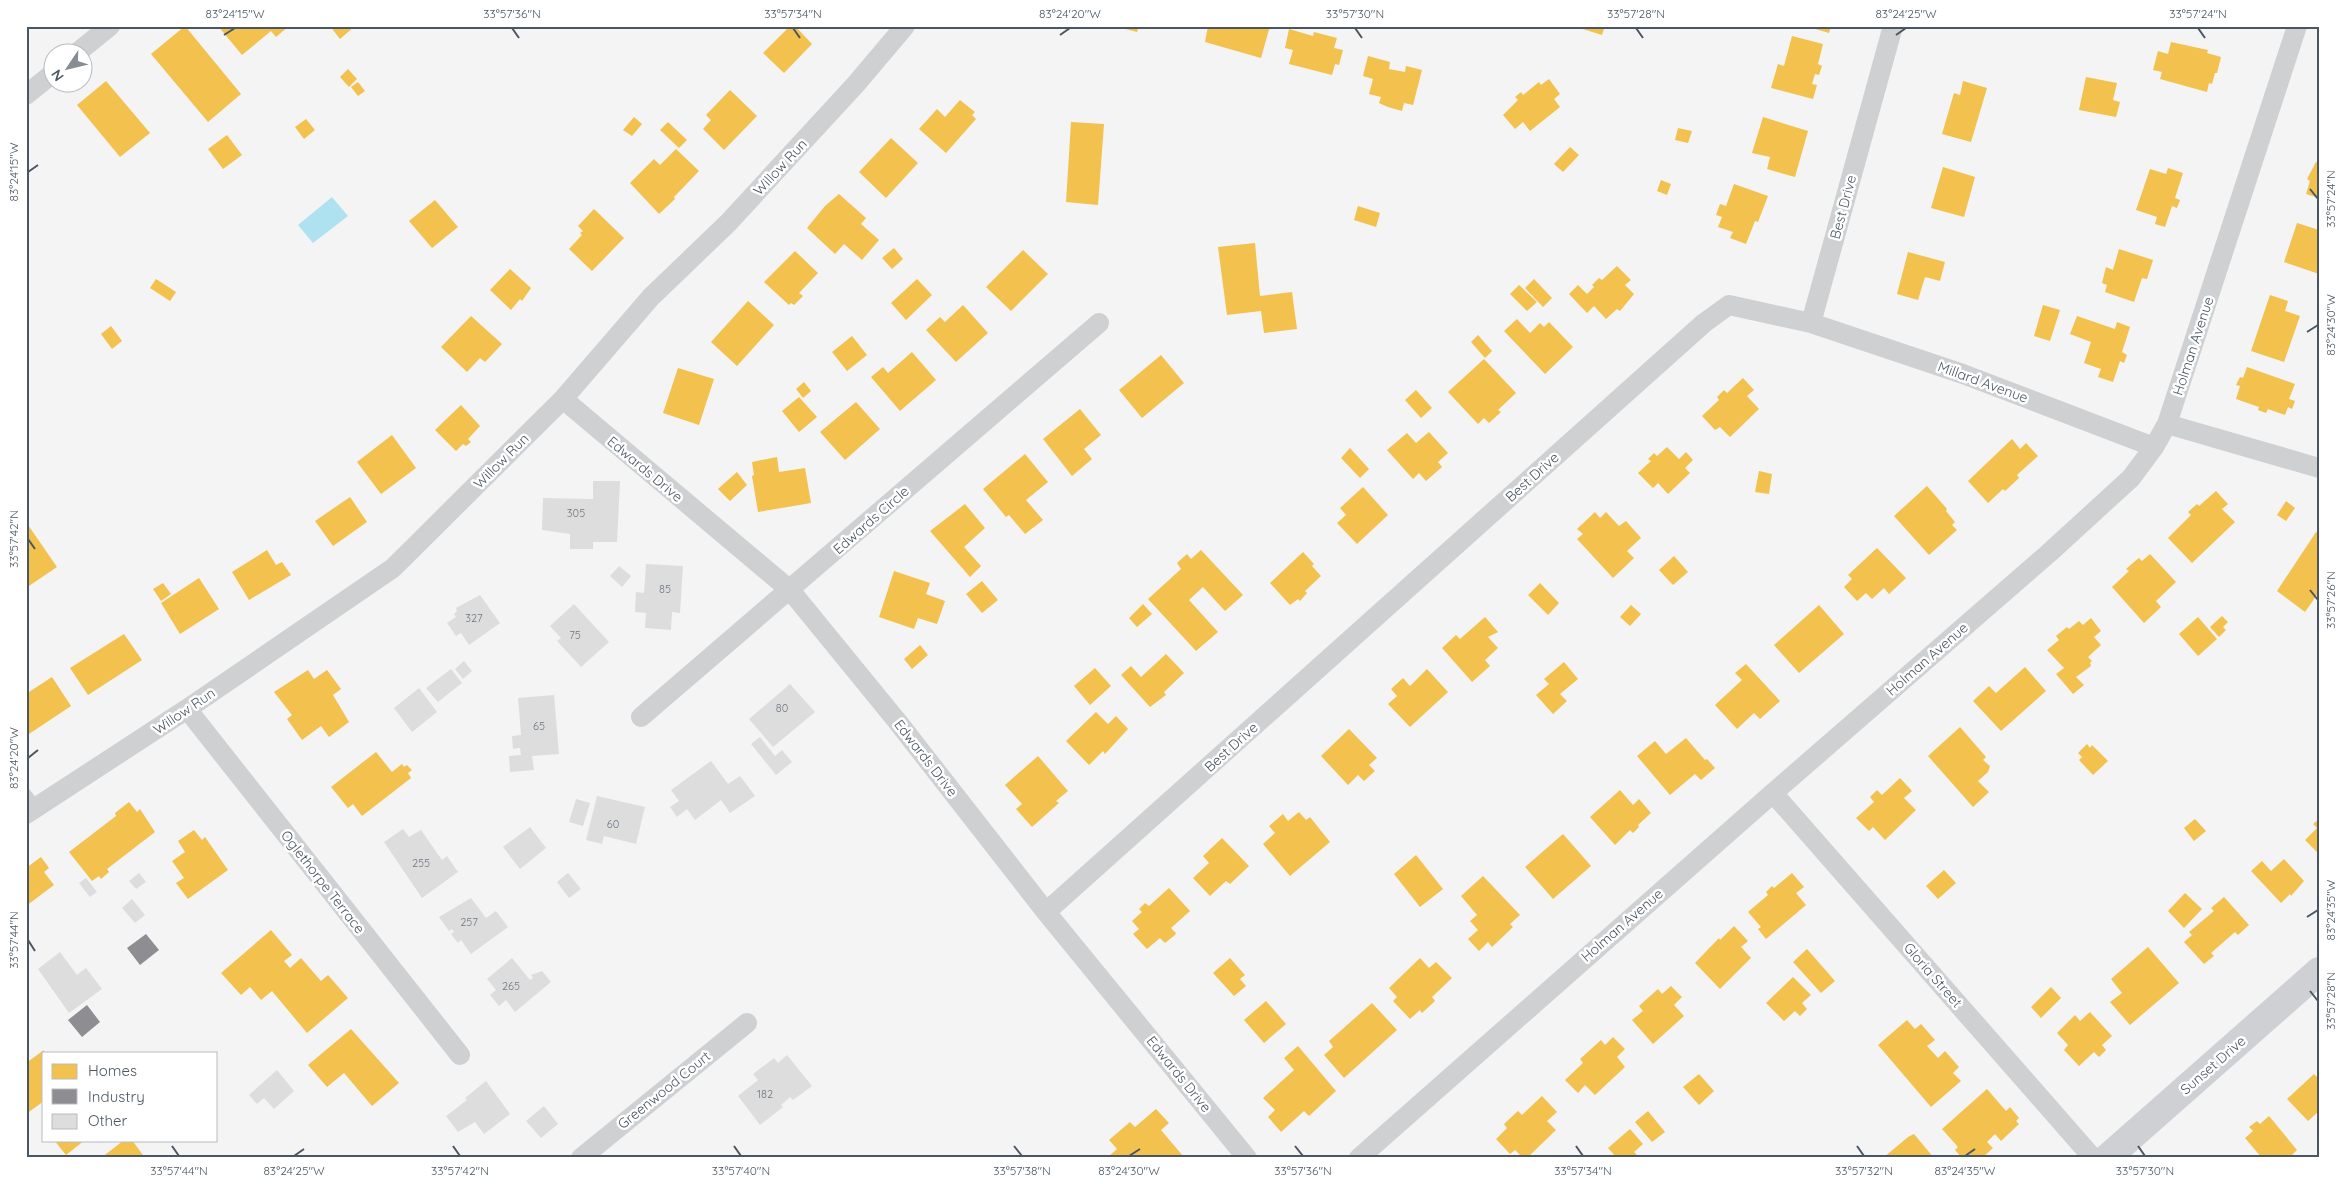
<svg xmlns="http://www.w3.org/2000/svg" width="2345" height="1184" viewBox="0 0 2345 1184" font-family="Quicksand,sans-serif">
<rect width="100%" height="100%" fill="#f4f4f4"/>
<!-- water -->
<path fill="#aee2f0" d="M332 197 348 216 313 243 298 225Z"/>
<!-- homes -->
<path fill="#f2c14e" d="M185 26 241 94 208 122 151 54Z
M218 26H289L276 37 271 31 242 55Z
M330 26H355L340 39Z
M790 26H795L812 44 784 73 763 53Z
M1114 26H1139L1137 32Z
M1208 26H1270L1261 58 1205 42Z
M1573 26H1605L1602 35Z
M1805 26H1831L1829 33Z
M1289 29 1313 36 1314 32 1337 38 1334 48 1343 50 1339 65 1335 64 1332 75 1289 64 1293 50 1285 48Z
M1792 36 1823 44 1818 64 1822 66 1819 75 1815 74 1812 84 1817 85 1813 99 1771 88 1778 64 1784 66Z
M2171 42 2208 50 2207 53 2221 57 2217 73H2215L2212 84 2209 83 2207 92 2160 79 2162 72 2153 70 2158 51 2168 54Z
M1368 56 1390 62 1389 69 1405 72 1406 66 1422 70 1413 105 1404 103 1402 111 1388 107 1379 103 1381 97 1369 94 1373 79 1363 76Z
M348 69 357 79 349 87 340 77Z
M2086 77 2117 83 2113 100 2120 102 2116 117 2079 110Z
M1549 79 1560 94 1554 99 1560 107 1530 131 1523 122 1515 129 1503 115 1518 100 1515 97 1521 92 1523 95 1539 82 1541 85Z
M106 81 150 133 120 157 77 105Z
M1963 81 1987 88 1971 142 1942 134 1954 93 1960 95Z
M358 82 365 91 358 96 351 87Z
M730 90 757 116 724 150 703 129 711 120 706 115Z
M960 100 975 112 972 115 976 119 946 153 919 129 937 109 945 117Z
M634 117 642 124 632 136 623 130Z
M1763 117 1808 131 1795 177 1767 169 1770 157 1752 153Z
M306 119 315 130 304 139 295 127Z
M668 122 687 140 679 148 660 130Z
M1071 122 1104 124 1098 205 1066 202Z
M1678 128 1692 131 1688 143 1675 140Z
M227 135 242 155 223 169 208 149Z
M891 138 918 163 886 198 859 172Z
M1570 147 1579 155 1563 172 1554 164Z
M676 149 699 171 674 197 675 199 659 214 630 183 654 159 660 165Z
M2316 162 2319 163V198L2306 194 2310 181 2307 179Z
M1943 167 1975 177 1964 217 1931 208Z
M2168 168 2183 173 2175 198 2180 200 2177 208 2172 206 2165 227 2155 224 2157 217 2136 210 2150 169 2166 174Z
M1661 180 1671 184 1667 195 1657 191Z
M1734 184 1768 196 1758 222 1755 221 1746 244 1730 238 1733 232 1718 227 1722 217 1716 215 1720 204 1726 206Z
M839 194 866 218 861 224 879 240 862 260 844 244 835 254 807 228 825 206Z
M435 200 458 227 432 248 409 221Z
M1358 206 1380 213 1376 227 1354 220Z
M594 209 624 238 592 271 569 249 582 235 580 233 583 231 578 226Z
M2297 223 2319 230V274L2284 262Z
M1255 243 1260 296 1292 292 1297 329 1264 333 1261 311 1227 315 1218 247Z
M894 248 903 259 892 269 882 258Z
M2119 249 2153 260 2147 279 2142 278 2134 302 2105 292 2107 285 2102 283 2106 267 2113 270Z
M1023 250 1048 274 1011 311 986 287Z
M795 251 818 273 799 293 803 296 794 305 791 303 789 305 764 282Z
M1908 252 1945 262 1940 281 1925 277 1918 300 1897 294Z
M1617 266 1631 280 1625 285 1634 294 1620 311 1617 309 1606 319 1594 306 1587 313 1569 294 1578 285 1587 294 1594 287 1592 285 1599 278 1602 280Z
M510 269 531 288 522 301 520 299 511 310 490 290Z
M156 279 176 292 170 301 150 288Z
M917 279 932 295 906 320 891 303Z
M1534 279 1552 298 1543 307 1525 288Z
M1519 285 1537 302 1527 311 1510 294Z
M2270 295 2288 301 2285 311 2300 316 2284 362 2251 351Z
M748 301 774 325 737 366 711 342Z
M963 305 988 333 956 362 926 330 940 317 945 322Z
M2043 305 2060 310 2050 341 2034 336Z
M471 316 502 344 485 362 480 358 467 372 441 347Z
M2077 316 2115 329 2117 322 2130 327 2122 352 2127 355 2124 363 2120 361 2113 382 2098 377 2101 369 2084 363 2091 342 2070 334Z
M1517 319 1530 333 1540 323 1544 327 1549 322 1573 347 1545 374 1504 331Z
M111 326 122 341 112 349 101 334Z
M1478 335 1492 351 1485 358 1471 342Z
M852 336 867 355 847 371 832 352Z
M912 352 936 380 900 411 871 377 883 367 888 373Z
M1161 355 1184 383 1142 418 1119 390Z
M1484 359 1516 393 1498 410 1501 412 1489 423 1484 418 1478 424 1448 392Z
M2247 367 2295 384 2289 399 2295 401 2292 409 2288 407 2285 415 2268 409 2266 413 2258 410 2259 407 2236 399 2240 386 2236 385 2240 377 2243 378Z
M678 368 714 379 699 425 663 413Z
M1743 378 1754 390 1747 396 1759 409 1730 437 1720 427 1715 430 1702 416 1719 400 1717 397 1724 390 1727 393Z
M804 382 811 391 803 398 796 389Z
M1416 390 1432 408 1421 418 1405 400Z
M799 397 817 417 799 432 782 411Z
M856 402 880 429 845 460 820 432Z
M461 405 480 426 468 439 471 442 466 446 463 444 456 451 435 430Z
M1080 409 1101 435 1084 449 1092 459 1072 476 1043 439Z
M1429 432 1448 453 1438 462 1442 467 1426 481 1419 473 1413 479 1387 450 1407 433 1416 443Z
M392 435 416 468 381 494 357 462Z
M2012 439 2020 449 2026 443 2038 456 2017 475 2019 478 2005 491 2003 489 1988 503 1968 481Z
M1667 447 1679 459 1686 452 1693 460 1685 468 1690 473 1668 494 1658 483 1653 488 1638 473 1651 461 1648 459 1654 453 1657 456Z
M1350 448 1369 469 1360 478 1341 458Z
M1025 454 1048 482 1026 500 1043 520 1025 534 1009 515 1006 517 983 489Z
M777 457 779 472 805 468 811 503 758 512 752 476 754 475 752 462Z
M1759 471 1772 474 1769 494 1755 492Z
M737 472 747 485 730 501 718 489Z
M1927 486 1947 509 1946 511 1955 522 1952 525 1957 530 1929 555 1894 516Z
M1363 487 1388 515 1357 544 1337 523 1346 515 1340 508Z
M2216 491 2228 504 2222 509 2235 522 2192 563 2168 538 2191 515 2188 512 2197 504 2199 506Z
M350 497 367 522 333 546 315 521Z
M2286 501 2295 508 2286 521 2277 515Z
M965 504 985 528 964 547 981 566 970 577 930 531Z
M1595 512 1600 518 1606 512 1619 526 1626 521 1641 538 1627 551 1634 558 1613 578 1577 539 1583 534 1577 529Z
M26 522 57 567 26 588Z
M2316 532 2319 534V592L2305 612 2277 591Z
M1877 548 1906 578 1889 594 1884 588 1872 599 1866 593 1857 601 1844 587 1852 579 1848 575Z
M267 550 276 565 282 562 291 575 249 600 232 572Z
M1201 550 1243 595 1225 611 1203 587 1189 600 1218 632 1196 651 1148 599 1181 569 1177 563 1187 554 1191 559Z
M1303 552 1314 564 1312 566 1321 576 1305 591 1307 593 1300 601 1298 599 1290 605 1270 583Z
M2150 554 2176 582 2156 601 2161 607 2144 623 2112 587 2129 571 2126 569 2134 562 2139 558 2142 561Z
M1674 556 1688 572 1673 585 1659 570Z
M894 571 930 583 926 594 945 601 937 624 918 618 914 629 879 617Z
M199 578 219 609 180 634 161 603Z
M982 581 998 600 982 613 966 594Z
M163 583 171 594 161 601 153 589Z
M1540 583 1559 603 1548 615 1528 595Z
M1143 604 1152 614 1137 627 1129 618Z
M1631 605 1641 614 1630 626 1620 617Z
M1819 605 1844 634 1799 673 1774 645Z
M2222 616 2228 622 2223 627 2226 630 2219 637 2210 627Z
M1485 617 1498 632 1488 637 1498 648 1485 660 1490 666 1472 682 1442 648 1456 635 1460 639Z
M2198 617 2217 639 2198 656 2179 634Z
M2091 618 2101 631 2094 637 2101 645 2088 657 2092 661 2090 663 2091 666 2076 677 2084 685 2073 694 2056 674 2064 668 2047 650 2059 640 2056 636 2067 627 2069 629 2079 621 2083 625Z
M124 634 142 660 88 695 70 668Z
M920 645 928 655 912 669 904 659Z
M1166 654 1184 673 1164 692 1166 695 1150 707 1121 675 1131 666 1141 677Z
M1564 662 1578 679 1560 694 1567 701 1553 714 1536 695 1549 684 1544 679Z
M1746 664 1780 701 1760 719 1754 713 1737 729 1715 705 1742 680 1735 673Z
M2025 667 2046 691 2001 731 1973 701 1989 686 1996 693Z
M1095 668 1111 686 1090 705 1074 686Z
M1427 669 1448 692 1410 727 1388 704 1397 696 1391 689 1403 678 1410 686Z
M308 670 314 679 327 670 341 689 333 695 349 722 329 737 321 726 302 740 287 719 292 715 274 692Z
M52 677 71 706 26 736V694Z
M1096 712 1108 724 1116 716 1128 729 1105 754 1103 751 1089 765 1066 741Z
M1960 727 1986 757 1983 760 1990 766 1988 772 1978 781 1989 792 1973 807 1928 756Z
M1349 729 1377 758 1369 765 1375 771 1364 781 1358 775 1348 785 1321 756Z
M1686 738 1705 760 1707 759 1715 768 1701 780 1695 774 1670 795 1637 756 1655 741 1666 754Z
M2087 744 2090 748 2092 745 2108 761 2093 775 2079 760 2082 757 2078 753Z
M376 752 392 772 402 764 404 767 407 765 412 770 408 773 411 778 362 816 353 804 348 808 331 787Z
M1038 756 1068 791 1056 801 1059 803 1032 827 1016 809 1022 804 1005 785Z
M1900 778 1912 791 1904 798 1916 810 1885 840 1873 827 1869 831 1856 818 1874 802 1870 797 1877 790 1882 795Z
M1620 790 1633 805 1639 799 1651 813 1638 825 1639 827 1633 833 1630 830 1615 845 1590 817Z
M129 802 137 812 140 809 155 832 107 869 109 872 101 879 99 876 92 881 69 852 116 816 115 813Z
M1299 812 1306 820 1310 817 1330 842 1290 876 1263 844 1275 833 1269 826 1283 814 1288 821Z
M2195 819 2206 831 2194 841 2184 828Z
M2319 819V854L2305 840 2317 828 2313 824Z
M194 830 202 840 205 837 228 870 188 899 176 883 184 878 172 861 185 852 178 841Z
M1563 834 1591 866 1553 899 1525 867Z
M1222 838 1249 866 1230 884 1226 881 1210 896 1193 878 1209 863 1203 856Z
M1416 855 1443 889 1420 907 1394 874Z
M41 857 49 868 44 872 54 885 26 906V868Z
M2284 859 2304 881 2291 896 2290 894 2281 903 2251 871 2262 861 2271 871Z
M1944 870 1956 883 1938 899 1926 886Z
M1792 873 1804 887 1796 893 1806 905 1766 939 1758 929 1761 927 1748 912 1768 895 1766 892 1772 886 1774 888Z
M1483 876 1520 915 1510 924 1513 927 1492 947 1488 942 1479 951 1468 939 1478 930 1470 921 1477 915 1461 896Z
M1169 888 1190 911 1171 928 1176 933 1175 935 1165 943 1160 938 1147 949 1133 934 1139 929 1132 921 1142 912 1139 909 1145 903 1149 906Z
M2185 893 2202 909 2184 928 2168 911Z
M2224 897 2249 925 2238 935 2235 932 2211 953 2214 956 2204 964 2184 942 2192 935 2189 932 2214 911 2211 908Z
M1734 926 1748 941 1741 947 1751 958 1720 989 1695 963 1719 938 1720 940Z
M271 930 292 955 284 961 290 968 301 958 321 981 328 975 348 998 307 1033 272 991 261 1000 250 987 241 995 221 973Z
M2148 947 2179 983 2130 1025 2110 1002 2122 993 2111 979Z
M1807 949 1835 981 1821 993 1793 962Z
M1230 958 1245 975 1240 979 1246 986 1234 996 1213 973Z
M1420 958 1429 968 1436 962 1452 978 1432 997 1435 1001 1422 1013 1420 1010 1410 1019 1393 1001 1397 997 1389 988Z
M1793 977 1811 995 1802 1003 1807 1009 1800 1016 1795 1011 1784 1021 1766 1003Z
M1671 986 1682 997 1674 1005 1684 1016 1653 1044 1632 1020 1643 1011 1639 1006 1658 989 1662 994Z
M2051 987 2061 998 2041 1018 2031 1007Z
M1266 1001 1286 1024 1264 1043 1244 1020Z
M1372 1003 1397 1030 1344 1078 1324 1055 1333 1047 1329 1041Z
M2090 1012 2112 1036 2102 1045 2106 1050 2099 1057 2094 1052 2079 1066 2064 1050 2068 1045 2057 1033 2075 1015 2080 1021Z
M1907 1020 1915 1029 1921 1024 1935 1040 1927 1046 1938 1058 1945 1051 1959 1067 1953 1073 1961 1081 1931 1107 1878 1045Z
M351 1029 399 1083 372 1106 344 1073 327 1087 308 1065Z
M1613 1037 1625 1049 1617 1057 1625 1067 1595 1095 1585 1085 1578 1093 1565 1080 1583 1063 1580 1059 1601 1040 1605 1045Z
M1298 1046 1336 1091 1309 1116 1304 1111 1281 1132 1268 1117 1275 1110 1263 1098 1294 1070 1284 1058Z
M44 1050V1101L26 1114V1063Z
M1699 1074 1714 1091 1699 1105 1683 1087Z
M2314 1074 2319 1079V1111L2308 1121 2287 1099Z
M1987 1089 2006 1111 2010 1107 2019 1118 2016 1121 2019 1124 2001 1141 1995 1134 1987 1142 1993 1148 1982 1158H1962L1955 1150 1958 1147 1942 1129Z
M1542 1096 1557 1112 1547 1121 1556 1130 1527 1158H1523L1515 1150 1510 1154 1496 1139 1507 1128 1504 1124 1518 1111 1522 1115Z
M1156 1109 1169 1123 1161 1130 1183 1156 1107 1158 1117 1149 1109 1140 1130 1122 1135 1127Z
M1648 1111 1665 1132 1652 1142 1635 1122Z
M2269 1116 2297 1150 2289 1158H2262L2245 1138 2253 1131 2249 1127 2257 1121 2260 1124Z
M1630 1129 1643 1144 1634 1152 1637 1155 1634 1158H1617L1608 1148Z
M1914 1134 1934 1158H1883L1908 1137Z
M54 1140H85L66 1155Z
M124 1140H132L145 1158H101Z"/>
<!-- industry -->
<path fill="#8d8d92" d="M146 934 159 950 140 965 127 948Z
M87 1005 100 1022 82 1037 68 1020Z"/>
<!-- building -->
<path fill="#ddddde" d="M593 481H620L617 542H593V549H570V534L542 530 543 498 593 499Z
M646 564 683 566 680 613 672 612 671 630 645 628 646 613 635 612 636 592 644 593Z
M619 566 631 576 622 587 610 576Z
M480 595 500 623 469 645 461 633 456 636 447 623 456 617 454 614 457 611 456 608Z
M574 604 609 642 581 667 557 641 561 638 550 626Z
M464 661 472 671 463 679 455 669Z
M451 669 462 683 438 702 426 688Z
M790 684 815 712 773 747 749 719Z
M419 688 437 712 412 732 394 708Z
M554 695 559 754 532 756 534 770 510 772 509 756 521 755 520 748 513 749 512 736 521 735 518 698Z
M760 737 775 756 782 750 792 762 776 775 751 744Z
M711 761 728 784 740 776 755 796 730 813 721 800 695 820 687 809 677 817 670 807 679 801 671 790Z
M597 796 645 807 636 844 604 836 602 844 586 840Z
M576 799 590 803 583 826 569 822Z
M530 827 546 848 520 869 503 847Z
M403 829 409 837 421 830 442 860 447 856 458 872 422 898 384 842Z
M139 873 146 882 136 889 129 881Z
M568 873 581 889 569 898 557 882Z
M86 878 97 892 90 897 79 883Z
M471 898 486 918 496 911 508 927 471 954 461 940 458 943 451 934 454 932 452 929 449 931 439 917Z
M132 899 145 915 135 923 122 908Z
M60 952 77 975 86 968 102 989 69 1013 38 969Z
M512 958 530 980 533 978 531 975 542 971 551 982 515 1012 506 1000 499 1006 490 995 496 990 487 979Z
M787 1055 812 1086 793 1100 790 1097 781 1105 783 1107 760 1125 738 1096 758 1080 753 1074 774 1058 778 1063Z
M277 1070 294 1091 274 1109 264 1098 257 1104 249 1095Z
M486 1081 510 1114 484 1134 475 1122 458 1132 446 1116 467 1100 465 1098Z
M544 1106 558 1124 541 1138 526 1121Z"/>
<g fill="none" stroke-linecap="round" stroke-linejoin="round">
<!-- lane -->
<path stroke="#ced0d2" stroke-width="10" d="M26 793 37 807"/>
<!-- street -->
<path stroke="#ced0d2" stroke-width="20" d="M78 52 110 26
M26 95 52 74
M1811 323 1893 26
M563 399 790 590 897 721 1046 912 1247 1158
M2167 424 2319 468
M187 709 460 1055
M641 717 1099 323
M1773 793 2093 1158
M26 814 187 709 393 568 563 399 651 297 728 223 856 84 905 26
M1046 912 1704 323 1729 305 1811 323 1963 374 2154 447
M581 1158 747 1023
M1359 1158 1773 793 2049 553 2131 478 2154 447 2167 424 2297 26"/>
<!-- secondary -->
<path stroke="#ced0d4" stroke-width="28" d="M2107 1158 2319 971"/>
</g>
<!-- ticks -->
<path fill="none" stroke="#4a5661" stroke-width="2" d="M512 28 519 38M793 28 800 38M1355 28 1362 38M1636 28 1643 38M2198 28 2205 38M224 35 235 28M1060 35 1070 28M1896 35 1906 28M28 172 38 165M2310 189 2318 199M2307 332 2318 325M28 539 35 549M2310 590 2318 600M28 758 38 750M2307 917 2318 910M28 940 35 951M2310 991 2318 1001M172 1146 179 1156M453 1146 460 1156M734 1146 741 1156M1014 1146 1022 1156M1295 1146 1303 1156M1576 1146 1583 1156M1857 1146 1864 1156M2138 1146 2145 1156M294 1156 304 1149M1129 1156 1140 1149M1965 1156 1975 1149"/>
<g text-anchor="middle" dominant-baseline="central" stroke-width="5" stroke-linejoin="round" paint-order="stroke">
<!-- number labels -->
<g font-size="11" fill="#707881">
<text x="576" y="513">305</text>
<text x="665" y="589">85</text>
<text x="474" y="618">327</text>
<text x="575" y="635">75</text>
<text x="782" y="708">80</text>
<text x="539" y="726">65</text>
<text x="613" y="824">60</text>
<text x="421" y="863">255</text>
<text x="469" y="922">257</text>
<text x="511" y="986">265</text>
<text x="765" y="1094">182</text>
</g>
<!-- street labels -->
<g font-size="14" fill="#4a5661" stroke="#fff">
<text transform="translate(780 167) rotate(-47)">Willow Run</text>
<text transform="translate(1843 207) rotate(-75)">Best Drive</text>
<text transform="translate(2193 346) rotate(-72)">Holman Avenue</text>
<text transform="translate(1983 382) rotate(20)">Millard Avenue</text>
<text transform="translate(501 461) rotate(-45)">Willow Run</text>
<text transform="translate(645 469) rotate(40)">Edwards Drive</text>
<text transform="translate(1532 477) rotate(-42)">Best Drive</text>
<text transform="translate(871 520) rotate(-41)">Edwards Circle</text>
<text transform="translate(1927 659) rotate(-41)">Holman Avenue</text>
<text transform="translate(184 711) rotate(-34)">Willow Run</text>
<text transform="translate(1231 747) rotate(-42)">Best Drive</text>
<text transform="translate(926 758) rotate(52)">Edwards Drive</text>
<text transform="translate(323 882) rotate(52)">Oglethorpe Terrace</text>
<text transform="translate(1622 925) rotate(-41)">Holman Avenue</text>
<text transform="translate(1933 975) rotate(49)">Gloria Street</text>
<text transform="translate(2213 1065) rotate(-41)">Sunset Drive</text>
<text transform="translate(1179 1074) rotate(51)">Edwards Drive</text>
<text transform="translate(664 1090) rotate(-39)">Greenwood Court</text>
</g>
</g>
<!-- border -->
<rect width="2345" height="1184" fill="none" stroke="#ffffff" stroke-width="55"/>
<!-- legend -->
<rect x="42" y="1052" width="175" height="90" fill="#ffffff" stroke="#b7bbc0"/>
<rect x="52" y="1064" width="25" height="15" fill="#f2c14e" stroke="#b7bbc0"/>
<text x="88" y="1076" font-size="15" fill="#4a5661">Homes</text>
<rect x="52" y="1089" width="25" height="15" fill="#8d8d92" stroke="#b7bbc0"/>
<text x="88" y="1102" font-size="15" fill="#4a5661">Industry</text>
<rect x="52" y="1114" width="25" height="15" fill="#ddddde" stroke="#b7bbc0"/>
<text x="88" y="1126" font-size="15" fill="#4a5661">Other</text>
<!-- north arrow -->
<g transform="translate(68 68) rotate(235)"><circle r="24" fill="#ffffff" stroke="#b7bbc0"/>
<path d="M0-4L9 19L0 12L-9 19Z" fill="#868d94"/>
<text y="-8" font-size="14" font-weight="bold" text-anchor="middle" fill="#4a5661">N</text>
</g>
<rect x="28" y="28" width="2290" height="1128" fill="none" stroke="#4a5661" stroke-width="2"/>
<g font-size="12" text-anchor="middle" fill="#4a5661">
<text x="235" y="18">83°24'15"W</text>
<text x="512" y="18">33°57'36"N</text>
<text x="793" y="18">33°57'34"N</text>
<text x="1070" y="18">83°24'20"W</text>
<text x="1355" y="18">33°57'30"N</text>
<text x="1636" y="18">33°57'28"N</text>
<text x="1906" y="18">83°24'25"W</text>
<text x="2198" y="18">33°57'24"N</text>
<text transform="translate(14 172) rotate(-90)" y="4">83°24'15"W</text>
<text transform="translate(2331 199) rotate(-90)" y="4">33°57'24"N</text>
<text transform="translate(2331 325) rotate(-90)" y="4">83°24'30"W</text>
<text transform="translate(14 539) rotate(-90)" y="4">33°57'42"N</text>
<text transform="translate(2331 600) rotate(-90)" y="4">33°57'26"N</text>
<text transform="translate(14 758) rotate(-90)" y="4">83°24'20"W</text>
<text transform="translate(2331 910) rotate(-90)" y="4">83°24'35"W</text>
<text transform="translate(14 940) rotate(-90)" y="4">33°57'44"N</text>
<text transform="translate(2331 1001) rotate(-90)" y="4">33°57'28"N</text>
<text x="179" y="1175">33°57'44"N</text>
<text x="294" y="1175">83°24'25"W</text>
<text x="460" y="1175">33°57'42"N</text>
<text x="741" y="1175">33°57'40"N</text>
<text x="1022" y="1175">33°57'38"N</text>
<text x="1129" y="1175">83°24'30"W</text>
<text x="1303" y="1175">33°57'36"N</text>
<text x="1583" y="1175">33°57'34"N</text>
<text x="1864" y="1175">33°57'32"N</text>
<text x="1965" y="1175">83°24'35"W</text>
<text x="2145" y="1175">33°57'30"N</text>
</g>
</svg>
